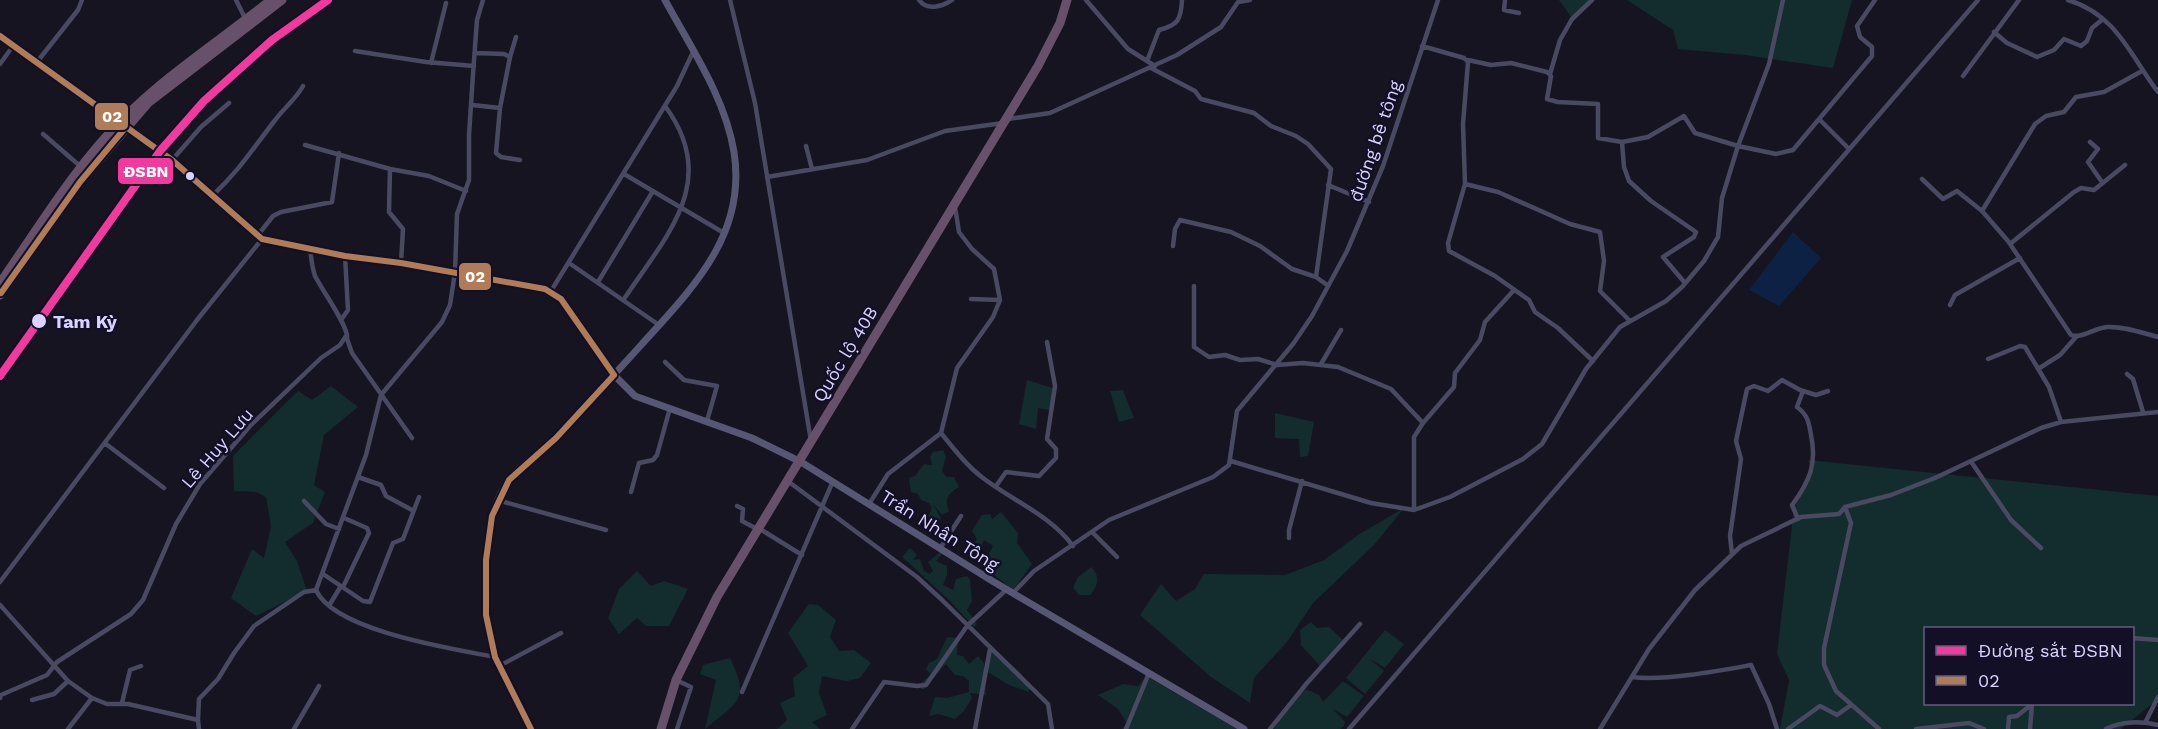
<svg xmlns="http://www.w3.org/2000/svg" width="2158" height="729" viewBox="0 0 2158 729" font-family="'Work Sans',sans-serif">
<rect width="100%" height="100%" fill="#161421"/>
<!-- green -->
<path fill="#132c2d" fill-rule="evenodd" d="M1559 0H1590L1574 21Z
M1627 0H1852L1833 68 1745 55 1678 49 1673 30Z
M1027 380 1056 389 1052 411 1038 408 1036 429 1019 424Z
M331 386 358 407 324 435 314 485 325 492 313 523 285 542 297 561 307 591 256 616 231 598 252 549 264 558 271 526 266 497 256 492 234 491 233 456 298 391 312 400Z
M1123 390 1134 418 1119 422 1110 391Z
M1275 413 1314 422 1308 456 1300 457 1299 439 1275 438Z
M943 450 946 456 942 471 947 477H954L959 487C948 494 944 498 949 511L942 515 932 503 941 518 938 526 931 529 928 517 932 508 929 503 921 500 918 494 911 492 909 478 915 476 924 464 932 465 930 457 933 452Z
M1808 460 2158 496V699L2121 729H1780L1789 680 1777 654 1795 500 1810 468ZM1926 628H2132V704H1926Z
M1404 508 1374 545 1313 603 1287 642 1254 678 1250 703 1211 677 1140 615 1161 584 1176 601 1195 589 1204 574 1285 575 1324 560 1358 535Z
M1001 512 1018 533 1017 543 1032 564 1013 590 983 566 993 546 984 540 977 557 969 552 977 539 972 531 982 515 990 514 992 519Z
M910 548 917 555 913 560 920 559 924 571 930 574 933 571 928 562 940 552 943 553 936 561 947 566V575L943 585 953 590 956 579 967 576 970 580 972 601 967 610 977 624 974 627 948 599 902 557Z
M1091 567C1101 576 1098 586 1090 595H1079L1073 588 1078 577Z
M637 571 651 586 664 581 688 589 669 626H646L637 618 619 634 608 618 619 589Z
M809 604 818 605 836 620 830 637 839 651 854 650 871 663 860 678 847 681 822 676 819 693 827 715 812 722 820 729H777L787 720 780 703 795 696 793 678 808 666 788 633Z
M1311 622 1317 628 1329 627 1343 640 1320 666 1301 645 1300 630Z
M1385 630 1404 644 1385 668 1370 659 1384 671 1365 694 1346 678Z
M947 637 958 638 957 655 963 656 969 664 978 656 984 663 986 695 970 693 972 698 964 711 955 719 938 714 929 716 935 697 947 698 969 692V681L963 676 955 675 946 664 924 689H921V683L931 674 926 669 929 663 937 659Z
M991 647 1019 671 1029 684V692L1009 685 986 671Z
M730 658C751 701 737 702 705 729L716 680 700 674 703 665Z
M1146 676 1237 729H1122L1127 723 1118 709 1098 695 1123 684 1138 686Z
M1343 681 1364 696 1347 717 1333 709 1345 722 1344 726 1340 729H1274L1288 707 1306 689 1319 695 1323 702Z"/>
<!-- water -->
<path fill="#0d2144" d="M1793 232 1821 258 1779 306 1749 290Z"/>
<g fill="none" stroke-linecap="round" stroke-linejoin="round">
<!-- street -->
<path stroke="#4a4962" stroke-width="4.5" d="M236 0 246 20
M483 0 477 20 473 74 469 135V180L457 214 455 272 450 305 442 322 381 395 366 455 316 590C334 631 454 649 495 657
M730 0 755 103 811 441
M919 0C927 11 942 7 952 0
M1086 0 1128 49 1155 66
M1505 0 1504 10 1519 13
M2068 0C2116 14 2130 55 2158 92
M1994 32 2007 43 2037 57 2054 50 2064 39 2081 46 2087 41 2092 28 2103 19
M1422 46 1464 58 1468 62 1463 124 1465 184 1448 243 1449 251 1495 276 1529 300 1535 312 1558 328 1593 361
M355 51 426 62 474 66
M475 53 504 54 510 57 500 108 496 153 501 157 520 160
M510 57 516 37
M1468 60 1491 65 1511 63 1547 72 1551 76 1547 99 1558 102 1598 104V138L1622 142 1624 167 1629 181 1651 201 1696 232 1694 237 1663 257 1685 283
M1147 61 1159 30C1178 25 1181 20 1182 0
M37 62 78 10 82 0
M431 63 446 3
M0 64 13 46
M1151 68 1195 91 1201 99 1254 113 1271 126 1296 136 1308 144 1331 169 1316 277
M1550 74 1560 40 1572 19 1592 0
M1963 76 2019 0
M472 105 500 108
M1008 119 1050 113 1177 55 1221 27 1238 2 1250 0
M1820 120 1849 149
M43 134 80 166
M1622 142 1648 137 1684 116 1695 133 1738 146 1769 64 1783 0
M2090 142 2098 149 2088 162 2102 182
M305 145 390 169 429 176 466 191
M806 146 812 169
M172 160 201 127 229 103
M390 169 389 212 403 229 401 263
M624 174 724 233
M767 177 867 160 945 131 1003 123
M1922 179 1943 199 1957 191 1982 211 2008 241 2071 335C2082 339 2094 328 2107 327 2124 326 2142 333 2158 337
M1465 184 1498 192 1570 224 1600 232 1604 261 1600 291 1630 321
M1328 185 1369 202
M213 195C239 171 254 147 276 119 285 107 296 99 303 86
M1982 211 2035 124 2046 116 2064 112 2076 97 2104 92 2142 71
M258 235 273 216 281 212 332 202 339 153
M2010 244 2074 192 2081 188 2094 190 2125 165
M1173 246 1175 229 1180 220 1231 232 1260 246 1292 269 1316 277 1327 285
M569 263 659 325
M598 282 653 191
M1194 286V347L1209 357 1225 355 1240 360 1258 359 1277 365 1303 363 1338 367 1391 389 1423 423 1454 387 1455 373 1480 340 1485 322 1514 290
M551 291 677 86 693 52
M624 299C666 236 721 181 665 106
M971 299 1000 300
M1950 305 1955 295 2020 258
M341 320 348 310 345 256
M346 336 352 353 412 438
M1988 359 2020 346 2025 347 2049 387 2061 422
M665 362 684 380 717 386 707 421
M1321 364 1341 330
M2038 369 2060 355 2076 337
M2127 374 2133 379 2143 412
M941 433C954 449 967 466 983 478 1013 501 1050 515 1073 546
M106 444 164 488
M1231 461 1371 503 1414 510 1450 497 1523 459 1542 444 1586 369 1620 327 1666 301 1682 287 1704 261 1718 237 1722 198 1738 146 1776 154 1793 150 1872 56V47L1860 37 1857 26 1875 0
M1972 463 2011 520 2041 548
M358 477 381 485 386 496 412 510
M789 482 917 577 941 599 1048 704 1052 729
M996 486 1006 472 1039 476 1056 458V449L1047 439 1055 386 1047 342
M631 492 639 463 653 460 657 455 670 408
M497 500 606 530
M304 501 326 524 339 529
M869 504 888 474 941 433 957 368 993 317 1000 300 994 269 972 249 959 232 955 207
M737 506 743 509 742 521 759 530
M1845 507 1851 523 1824 648V665L1836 691 1879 729
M1414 510V437L1423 423
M1798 519 1792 505C1810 481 1817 464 1811 435 1809 423 1808 415 1797 407L1803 391
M760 529 802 555
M1093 533 1117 557
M1289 538V530L1302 481
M941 547 961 516
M1732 554 1730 536 1741 459 1736 441 1747 389 1754 386 1768 391 1782 380 1800 390 1816 395 1828 391
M323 574 363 601 370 602 393 543 403 539 419 497
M0 582 197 320 262 239
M343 587 369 533 367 528 344 518
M1013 593 1034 571 1109 520 1213 477 1229 465 1237 411 1293 344 1312 316 1347 251 1383 166 1438 0
M330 604 341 586
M0 605 68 681
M2132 638 2158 640
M501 665 561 633
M1632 677C1665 681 1718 671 1751 665L1769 704 1777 729
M676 680 691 687 677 729
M742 692 833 481
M0 698 1 695 47 675 57 662 131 614 143 600 176 524 200 484 250 426 321 358 340 345 346 336 347 338C349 327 322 290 315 276 312 267 311 258 310 248
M32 700 54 694 68 681 92 698 107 704H128L198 720 199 729
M122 703 130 670 141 666
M198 720 199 699 218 679 234 653 254 626 304 592 316 590
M2146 721 2158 697
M68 729 92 698
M294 729 319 686
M852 729 884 682 917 686 926 685 967 626 1007 589
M975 729 990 649
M1126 729 1149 673
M1270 729 1307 683 1360 624
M1349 729 1978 0
M1600 729 1649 649 1695 590 1741 546 1801 517 1839 514 1845 507 1891 495 1935 478 2041 428 2061 422 2158 412
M1788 729 1820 706 1837 715 1851 705
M1916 729 1969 723 1984 729
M2008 729 2009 717 2017 716 2032 704
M2030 729 2032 704
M2106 729C2120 721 2143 721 2158 725"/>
<!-- secondary -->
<path stroke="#575674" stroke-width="7" d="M0 36 172 160 262 239 345 256 455 272 551 291 561 299 614 375 635 396 752 438 801 462 994 582 1244 729
M531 729C520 705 505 681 495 656 479 614 480 516 509 480 523 462 544 451 559 434 587 404 615 374 642 344 693 288 747 234 734 152 725 97 691 48 665 0"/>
<!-- highway -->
<path stroke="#67516a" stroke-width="9" d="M0 283C38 229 74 168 121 121 166 75 221 40 271 0
M0 295 80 182 148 103 282 0
M661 729 676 680 717 597 1038 66 1060 23 1067 0"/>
<defs>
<path id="bus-1" d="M0 36 172 160 262 239 345 256 401 263 545 289 561 299 614 375
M1 293 80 182 126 127
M531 729 495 657 486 615V560L492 516 509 480 556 438 614 375"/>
</defs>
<!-- bus-1 casing -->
<use href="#bus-1" stroke="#130f26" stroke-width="10"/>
<!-- bus-1 -->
<use href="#bus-1" stroke="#b07c57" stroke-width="6"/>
<defs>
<path id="rail-1" d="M0 376 160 151 204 101 272 40 328 0"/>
</defs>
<!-- rail-1 casing -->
<use href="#rail-1" stroke="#130f26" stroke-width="12"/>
<!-- rail-1 -->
<use href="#rail-1" stroke="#f13a9d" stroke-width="8"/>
</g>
<!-- markers -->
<g fill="#d9d4ff" stroke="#130f26" stroke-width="2">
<circle cx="190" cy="176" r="5"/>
<circle cx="39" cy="321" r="8"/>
</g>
<g text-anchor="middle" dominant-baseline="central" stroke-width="5" stroke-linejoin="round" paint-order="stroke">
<!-- street labels -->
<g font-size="18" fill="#d9d4ff" stroke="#130f26">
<text transform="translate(1375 141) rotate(-71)">đường bê tông</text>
<text transform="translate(845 354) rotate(-59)">Quốc lộ 40B</text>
<text transform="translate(217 448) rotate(-49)">Lê Huy Lưu</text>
<text transform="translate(940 530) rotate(32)">Trần Nhân Tông</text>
</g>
<!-- stop labels -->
<g font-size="18" font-weight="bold" fill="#d9d4ff" stroke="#130f26" text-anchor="start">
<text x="53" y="321">Tam Kỳ</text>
</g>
</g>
<g stroke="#130f26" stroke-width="2">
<rect x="94" y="102" width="35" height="29" rx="6" fill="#b07c57"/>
<rect x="117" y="157" width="57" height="28" rx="6" fill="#f13a9d"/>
<rect x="458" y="262" width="34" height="29" rx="6" fill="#b07c57"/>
</g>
<g font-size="16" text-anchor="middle" font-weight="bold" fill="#fff">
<text x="112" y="122">02</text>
<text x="146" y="177">ĐSBN</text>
<text x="475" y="282">02</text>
</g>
<!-- legend -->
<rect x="1924" y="627" width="210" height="78" fill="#130f26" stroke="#625e7d" stroke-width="1.5"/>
<rect x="1936" y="646" width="30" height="9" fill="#f13a9d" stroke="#625e7d" stroke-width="1.5"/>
<text x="1978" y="657" font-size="18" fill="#d9d4ff">Đường sắt ĐSBN</text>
<rect x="1936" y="676" width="30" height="9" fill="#b07c57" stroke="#625e7d" stroke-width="1.5"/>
<text x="1978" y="687" font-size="18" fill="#d9d4ff">02</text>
</svg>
